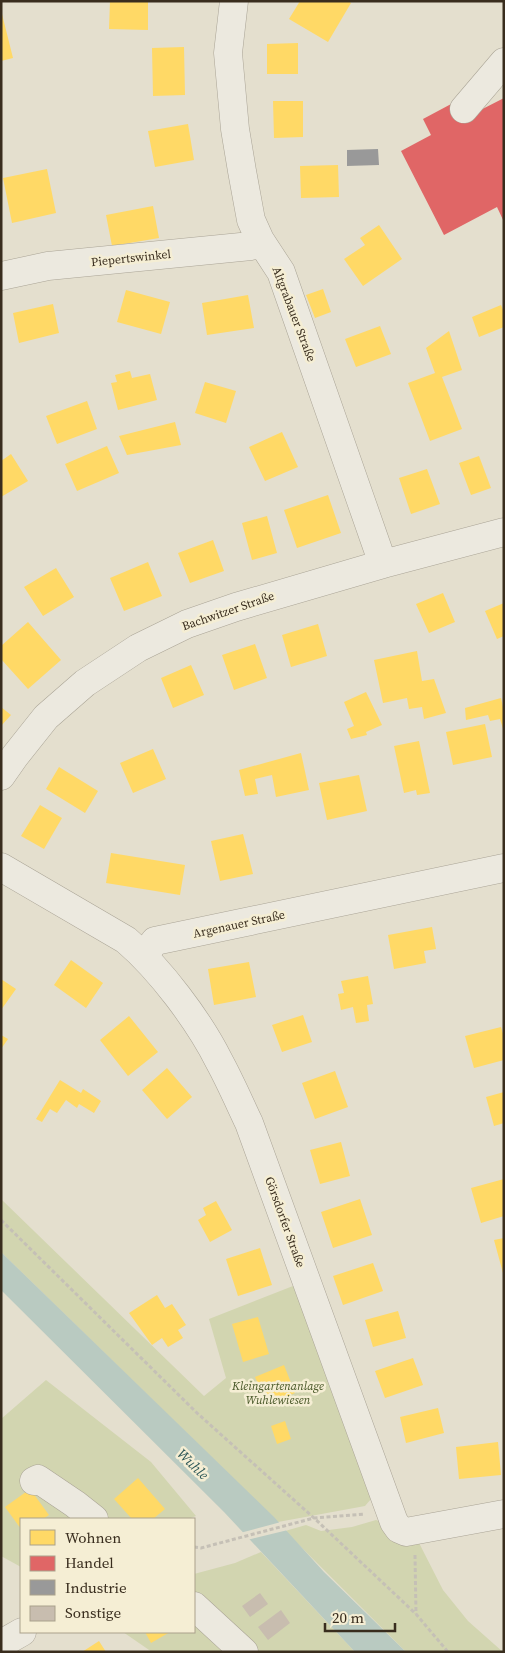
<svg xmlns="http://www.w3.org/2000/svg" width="505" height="1653" viewBox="0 0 505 1653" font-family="'Source Serif 4',serif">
<rect width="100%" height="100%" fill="#e4dfce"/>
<!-- green -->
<path fill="#d2d5b0" d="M1 1199 204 1396 226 1378 209 1319 293 1286 369 1475 371 1499 365 1506 278 1522 1 1252Z
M46 1380 151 1462 196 1516 188 1519H21V1567L1 1556V1419Z
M376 1520 385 1523 416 1537 443 1590 468 1621 503 1652H406L285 1531 306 1525 321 1531 352 1527Z
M261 1552 355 1652H152L123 1632H194V1574L235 1563Z"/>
<!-- water -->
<path fill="#b9cac1" d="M1 1252 274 1517 324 1572 406 1652H355L224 1512 1 1290Z"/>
<!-- pier -->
<path fill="#e4dfce" d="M281 1522 288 1530 247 1540 240 1533Z"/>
<!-- homes -->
<path fill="#ffd966" d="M110 1H148V30L109 29Z
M300 1H348L351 3 328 42 289 19Z
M1 10 13 58 1 61Z
M298 43V74H267V44Z
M184 47 185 95 153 96 152 48Z
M273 101H303V137L274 138Z
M188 124 194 160 155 167 148 131Z
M338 165 339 197 301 198 300 166Z
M47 169 56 213 12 223 3 178Z
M153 206 159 238 112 246 106 215Z
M379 225 402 259 363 286 344 259 365 245 360 238Z
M323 289 331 312 315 318 306 295Z
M126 290 170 302 161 334 117 322Z
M248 295 254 328 207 335 202 303Z
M53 304 59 333 19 343 13 313Z
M501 305 504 312V327L479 337 472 317Z
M380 326 391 354 356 367 345 339Z
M449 331 462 370 442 377 462 429 430 441 408 383 435 373 426 348Z
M130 371 132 378 150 374 157 400 118 410 111 383 117 382 115 375Z
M205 382 236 391 226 423 195 413Z
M87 401 97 429 57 444 46 416Z
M175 422 181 445 127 455 119 436Z
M282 432 298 467 265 481 249 447Z
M107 446 119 473 77 491 65 464Z
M11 454 28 481 1 497V461Z
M479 456 491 488 471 495 459 463Z
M427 469 440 504 411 514 399 478Z
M328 495 341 533 297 548 284 510Z
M267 516 277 553 252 560 242 523Z
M213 540 224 571 190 583 178 553Z
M148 562 162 596 124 611 110 578Z
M56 568 74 597 43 616 24 587Z
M443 593 455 622 429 633 416 604Z
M504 603V636L497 639 485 611Z
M28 622 61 660 28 689 1 659V646Z
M318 624 327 656 291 667 282 635Z
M255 644 267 678 234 690 222 655Z
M417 651 422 681 434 679 446 713 424 719 422 707 409 709 407 698 383 703 374 660Z
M191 665 204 695 173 708 161 678Z
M366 692 382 725 366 732 367 735 351 739 347 729 354 726 344 702Z
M501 698 504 712V732L500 719 490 721 488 715 466 720 465 708Z
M1 707 11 715 1 726Z
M485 724 492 757 453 765 446 732Z
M419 741 430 793 417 795 416 790 404 793 394 746Z
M153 749 166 779 133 793 120 763Z
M301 753 309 790 276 797 272 775 255 779 258 794 245 796 239 770Z
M59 767 98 791 85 813 46 789Z
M359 775 367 811 327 820 319 783Z
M40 805 62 818 44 849 21 836Z
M243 834 253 874 220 881 211 841Z
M111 853 185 865 180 895 106 883Z
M432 927 436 949 424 951 426 963 394 969 388 935Z
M71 960 103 983 86 1008 54 985Z
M249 962 256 997 214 1005 208 969Z
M368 976 373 1004 367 1005 369 1021 356 1023 353 1007 341 1010 338 994 344 993 341 981Z
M1 979 16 989 1 1010Z
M303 1015 312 1042 282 1052 272 1025Z
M129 1016 158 1052 128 1076 100 1040Z
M501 1027 504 1037V1060L474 1068 465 1036Z
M1 1035 8 1039 1 1049Z
M167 1068 192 1097 167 1119 142 1090Z
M335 1071 348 1107 315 1119 302 1083Z
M60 1080 81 1093 83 1089 101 1101 94 1113 79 1104 77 1108 66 1100 57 1113 50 1109 42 1122 36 1119Z
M504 1092V1123L494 1126 486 1097Z
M341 1142 350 1176 320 1184 310 1150Z
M504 1179V1216L481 1223 471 1188Z
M360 1199 372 1235 333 1248 321 1212Z
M216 1201 232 1230 210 1242 198 1220 206 1215 203 1208Z
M504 1238V1273H503L494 1240Z
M260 1248 272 1285 238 1296 226 1259Z
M373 1263 383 1291 343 1305 333 1276Z
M157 1295 165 1308 172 1304 186 1325 178 1330 183 1338 168 1347 162 1338 152 1345 129 1313Z
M398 1311 406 1338 373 1347 365 1320Z
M258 1317 269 1354 243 1362 232 1324Z
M413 1358 423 1385 385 1398 375 1371Z
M284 1365 295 1393 267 1405 255 1377Z
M438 1408 444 1433 406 1443 400 1417Z
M285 1421 291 1439 277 1444 271 1426Z
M498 1442 501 1475 459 1479 456 1447Z
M138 1478 165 1509 153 1519H132L114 1499Z
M30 1489 49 1515 43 1519H21V1529L5 1507Z
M145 1632H170L151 1643Z
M99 1641 106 1652H82Z"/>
<!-- shops -->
<path fill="#e06666" d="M504 98V222L497 207 444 235 401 151 431 135 423 119 453 103 461 120Z"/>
<!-- industry -->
<path fill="#999" d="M378 149 379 165 347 166V150Z"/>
<!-- building -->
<path fill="#c8bdaf" d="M260 1593 268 1604 250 1617 242 1606Z
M281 1610 290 1623 268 1640 258 1627Z"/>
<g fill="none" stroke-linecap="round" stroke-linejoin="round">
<defs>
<path id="minor" d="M234 1 228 53 235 129 242 171 251 220 260 240 281 272 383 564
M464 109 504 62
M1 276 48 266 251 246 260 240
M1 776 15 756 46 717 85 683 138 648 187 624 236 607 383 564 504 532
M1 867 126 940C160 969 199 1021 219 1061 230 1081 239 1102 249 1123L394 1522 399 1529 406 1532 504 1514
M144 955 155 941 504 868
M34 1481 38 1479 75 1504 94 1519
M194 1606 244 1652
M1 1644 22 1632"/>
</defs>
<!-- minor casing -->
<use href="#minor" stroke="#aaa496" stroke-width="29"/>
<!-- path -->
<path stroke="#c5c0b6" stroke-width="3" stroke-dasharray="4 2.5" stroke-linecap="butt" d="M1 1220 197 1413 314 1518 416 1614 448 1652
M194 1547 201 1548 314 1518 365 1514
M415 1555 416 1614"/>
<!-- minor -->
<use href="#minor" stroke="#ece9df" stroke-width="28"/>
</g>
<g text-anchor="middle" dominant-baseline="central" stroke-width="5" stroke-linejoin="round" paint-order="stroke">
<!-- street labels -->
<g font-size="12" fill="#392d1e" stroke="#f5eed4">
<text transform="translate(131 258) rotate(-6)">Piepertswinkel</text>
<text transform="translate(294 314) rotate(69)">Altgrabauer Straße</text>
<text transform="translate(228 611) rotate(-19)">Bachwitzer Straße</text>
<text transform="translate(239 924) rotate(-12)">Argenauer Straße</text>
<text transform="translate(285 1222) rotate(70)">Görsdorfer Straße</text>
</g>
<!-- park labels -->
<g font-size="12" font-style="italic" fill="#465525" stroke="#f5eed4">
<text x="278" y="1386">Kleingartenanlage<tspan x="278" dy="14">Wuhlewiesen</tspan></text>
</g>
<!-- water labels -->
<g font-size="14" font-style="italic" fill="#2e5858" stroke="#f5eed4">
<text transform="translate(193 1464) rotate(44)">Wuhle</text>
</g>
</g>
<!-- border -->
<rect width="505" height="1653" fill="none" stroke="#392d1e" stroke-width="5"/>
<!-- legend -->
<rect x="20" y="1518" width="175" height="115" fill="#f5eed4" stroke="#aaa18b"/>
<rect x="30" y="1530" width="25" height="15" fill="#ffd966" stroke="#aaa18b"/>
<text x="65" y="1543" font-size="15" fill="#392d1e">Wohnen</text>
<rect x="30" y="1556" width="25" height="15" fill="#e06666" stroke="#aaa18b"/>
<text x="65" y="1568" font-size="15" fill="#392d1e">Handel</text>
<rect x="30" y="1580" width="25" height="15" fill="#999999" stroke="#aaa18b"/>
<text x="65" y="1593" font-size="15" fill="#392d1e">Industrie</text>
<rect x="30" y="1606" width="25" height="15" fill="#c8bdaf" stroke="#aaa18b"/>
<text x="65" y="1618" font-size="15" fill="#392d1e">Sonstige</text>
<!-- scale -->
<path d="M325 1623v8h70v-8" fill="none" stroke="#392d1e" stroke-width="2.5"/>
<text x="332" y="1623" font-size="15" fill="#392d1e" stroke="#f5eed4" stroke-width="4" paint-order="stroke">20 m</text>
</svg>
